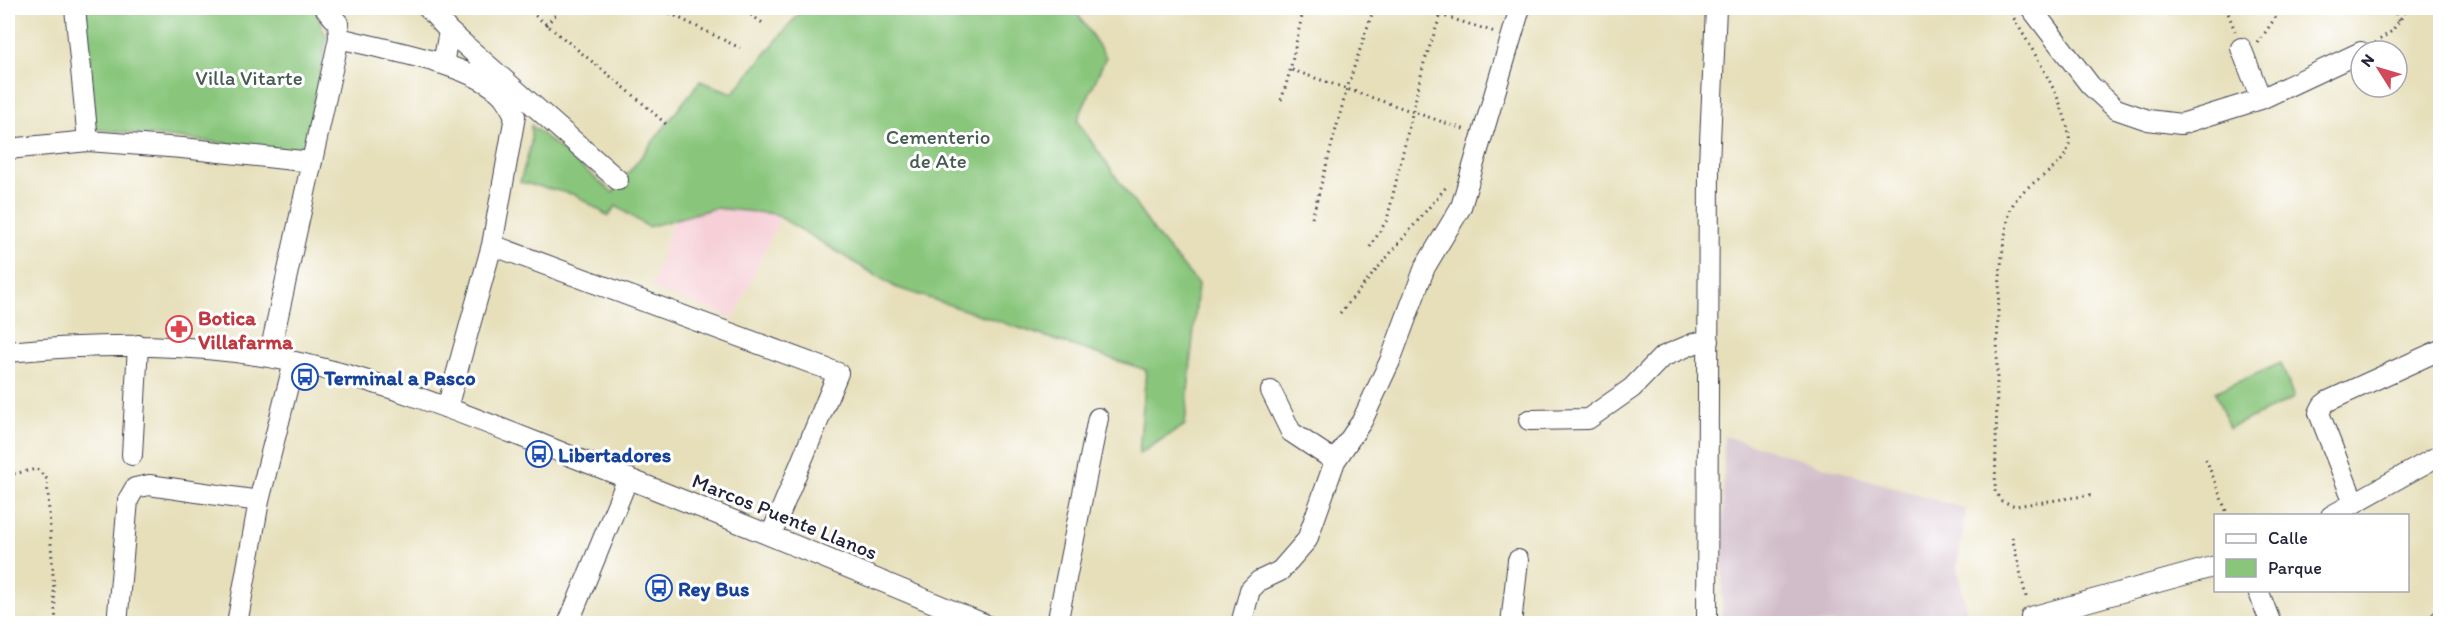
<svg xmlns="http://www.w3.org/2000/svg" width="2448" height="631" viewBox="0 0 2448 631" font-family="Itim,sans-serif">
<rect width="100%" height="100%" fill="#fff"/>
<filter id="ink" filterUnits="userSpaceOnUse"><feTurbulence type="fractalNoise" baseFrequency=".0167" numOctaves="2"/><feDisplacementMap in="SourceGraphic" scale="12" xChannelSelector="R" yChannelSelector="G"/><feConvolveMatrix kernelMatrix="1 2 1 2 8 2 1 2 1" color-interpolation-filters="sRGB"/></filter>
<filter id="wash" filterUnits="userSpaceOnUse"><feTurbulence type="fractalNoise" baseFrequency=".008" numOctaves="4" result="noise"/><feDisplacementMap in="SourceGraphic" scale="24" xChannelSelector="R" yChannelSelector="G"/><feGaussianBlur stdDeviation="1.35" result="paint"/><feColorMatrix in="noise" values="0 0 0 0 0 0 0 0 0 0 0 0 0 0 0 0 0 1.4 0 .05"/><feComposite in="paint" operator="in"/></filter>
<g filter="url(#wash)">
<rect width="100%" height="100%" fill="#e6dfba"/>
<!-- built -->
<path fill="#f6cfd7" d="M715 208 775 214 780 217 734 318 652 288 673 220Z"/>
<!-- industrial -->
<path fill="#d1bdc9" d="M1724 436 1966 509 1957 568 1969 623H1722Z"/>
<!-- green -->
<path fill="#89c67c" stroke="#56745c" stroke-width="1.5" d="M85 8H311L316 12 327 38 304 152 95 129Z
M800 8H1074L1106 57 1077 121 1158 237 1198 284 1185 425 1139 454 1146 370 895 287 775 214 715 208 648 227 616 206 608 216 576 195 520 182 531 144V125L613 193 700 81 733 93 800 12Z
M2281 363 2294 398 2229 428 2215 392Z"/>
</g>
<g filter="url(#ink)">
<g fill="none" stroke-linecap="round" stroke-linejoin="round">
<defs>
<path id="minor" d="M75 8 88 141
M428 8 449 31 443 64
M2031 8 2090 85 2116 109 2148 120 2181 124 2261 99 2361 52
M449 31 618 180
M339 38C381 49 475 64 503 96 508 102 512 110 515 116L492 245 447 408
M2241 48 2261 99
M8 149 88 141 182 148 312 162
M492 245 838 373 771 535
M8 352C103 343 200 342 295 362 389 382 479 420 568 455 707 509 846 566 984 624
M269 357 339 38 338 23 325 8
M1271 391 1291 432 1335 461
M1529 420 1588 419 1632 388 1662 357 1695 343 1709 341
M132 455 138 345
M2354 503 2319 413 2323 405 2328 401 2440 350
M2331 516 2440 455
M2258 590 2271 624
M117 624 128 500 135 488 149 485 259 501
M237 624 259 501 294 362
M568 624 628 478
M1057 624 1098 418
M1241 624 1250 590 1259 581 1280 571 1307 540 1335 461 1362 421 1390 361 1425 267 1461 207 1520 8
M1511 624 1518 560
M1707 624 1709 164 1716 8
M2032 624 2031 617 2216 566
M2437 624 2440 621"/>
</defs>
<!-- minor casing -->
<use href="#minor" stroke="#3f3e4e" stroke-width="22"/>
<!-- path -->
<path stroke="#3f3e4e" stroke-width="3" stroke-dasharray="1.5 4.5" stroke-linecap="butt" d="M526 8 631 93 666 124
M659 8 740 48
M741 8 764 24
M1417 8 1495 32
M2008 8C2028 44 2063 95 2069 135 2074 173 2017 178 2009 215 1998 265 1998 309 1997 360 1997 404 1996 448 1995 492L2002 501 2015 506 2091 495
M2226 8 2235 31
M2393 8 2400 22
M546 25 562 8
M2258 43 2282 8
M2375 43 2392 31 2408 8
M1292 70 1466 130
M1281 100C1292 70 1296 39 1304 8
M1312 218 1347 88 1374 8
M1370 247 1387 220 1424 63 1443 8
M1340 313 1447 186
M2206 459 2228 516
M8 475 37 469 47 479 56 624
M2012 537 2027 601"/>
<!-- minor -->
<use href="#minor" stroke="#fff" stroke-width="20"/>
</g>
</g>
<!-- icons -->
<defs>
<symbol id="pharmacy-ring" viewBox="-11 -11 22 22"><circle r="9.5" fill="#fff" stroke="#e0444e" stroke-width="1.5"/><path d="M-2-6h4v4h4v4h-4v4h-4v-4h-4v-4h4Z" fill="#e0444e"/></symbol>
<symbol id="bus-ring" viewBox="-11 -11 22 22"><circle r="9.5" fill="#fff" stroke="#1a4fb4" stroke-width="1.5"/><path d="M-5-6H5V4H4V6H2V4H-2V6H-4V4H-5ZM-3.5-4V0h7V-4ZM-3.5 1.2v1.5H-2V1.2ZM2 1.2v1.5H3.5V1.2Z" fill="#1a4fb4"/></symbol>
</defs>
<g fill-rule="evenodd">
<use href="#pharmacy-ring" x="164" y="314" width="30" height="30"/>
<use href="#bus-ring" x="290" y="362" width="30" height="30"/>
<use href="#bus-ring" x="524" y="439" width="30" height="30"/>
<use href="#bus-ring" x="644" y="573" width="30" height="30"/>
</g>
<g text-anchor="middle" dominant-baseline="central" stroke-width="6" stroke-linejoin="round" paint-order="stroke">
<!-- park labels -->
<g font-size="21" fill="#465b52" stroke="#fff">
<text x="249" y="77">Villa Vitarte</text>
<text x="938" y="136">Cementerio<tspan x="938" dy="24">de Ate</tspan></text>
</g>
<!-- health labels -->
<g font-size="21" font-weight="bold" fill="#be3a42" stroke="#fff" text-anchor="start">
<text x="198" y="317">Botica<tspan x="198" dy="24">Villafarma</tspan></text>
</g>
<!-- transit labels -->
<g font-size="21" font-weight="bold" fill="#164399" stroke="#fff" text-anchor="start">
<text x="324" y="377">Terminal a Pasco</text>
<text x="558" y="454">Libertadores</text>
<text x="678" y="588">Rey Bus</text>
</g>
<!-- street labels -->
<g font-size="21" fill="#22223b" stroke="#fff">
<text transform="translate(785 516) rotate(22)">Marcos Puente Llanos</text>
</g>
</g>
<!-- margin -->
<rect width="2448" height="631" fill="none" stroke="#fff" stroke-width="30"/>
<!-- legend -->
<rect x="2214" y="514" width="195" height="78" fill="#ffffff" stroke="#a7a7b1" stroke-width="1.5"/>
<rect x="2226" y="534" width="30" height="9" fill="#ffffff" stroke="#a7a7b1" stroke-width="1.5"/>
<text x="2268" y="544" font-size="18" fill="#22223b">Calle</text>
<rect x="2226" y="559" width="30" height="18" fill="#89c67c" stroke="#a7a7b1" stroke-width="1.5"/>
<text x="2268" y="574" font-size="18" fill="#22223b">Parque</text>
<!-- north arrow -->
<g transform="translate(2379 69) rotate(307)"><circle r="28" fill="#ffffff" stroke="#a7a7b1" stroke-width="1.5"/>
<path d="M0-4.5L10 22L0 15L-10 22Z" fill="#d1495b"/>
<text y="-9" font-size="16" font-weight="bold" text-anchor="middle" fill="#22223b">N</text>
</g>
</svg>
